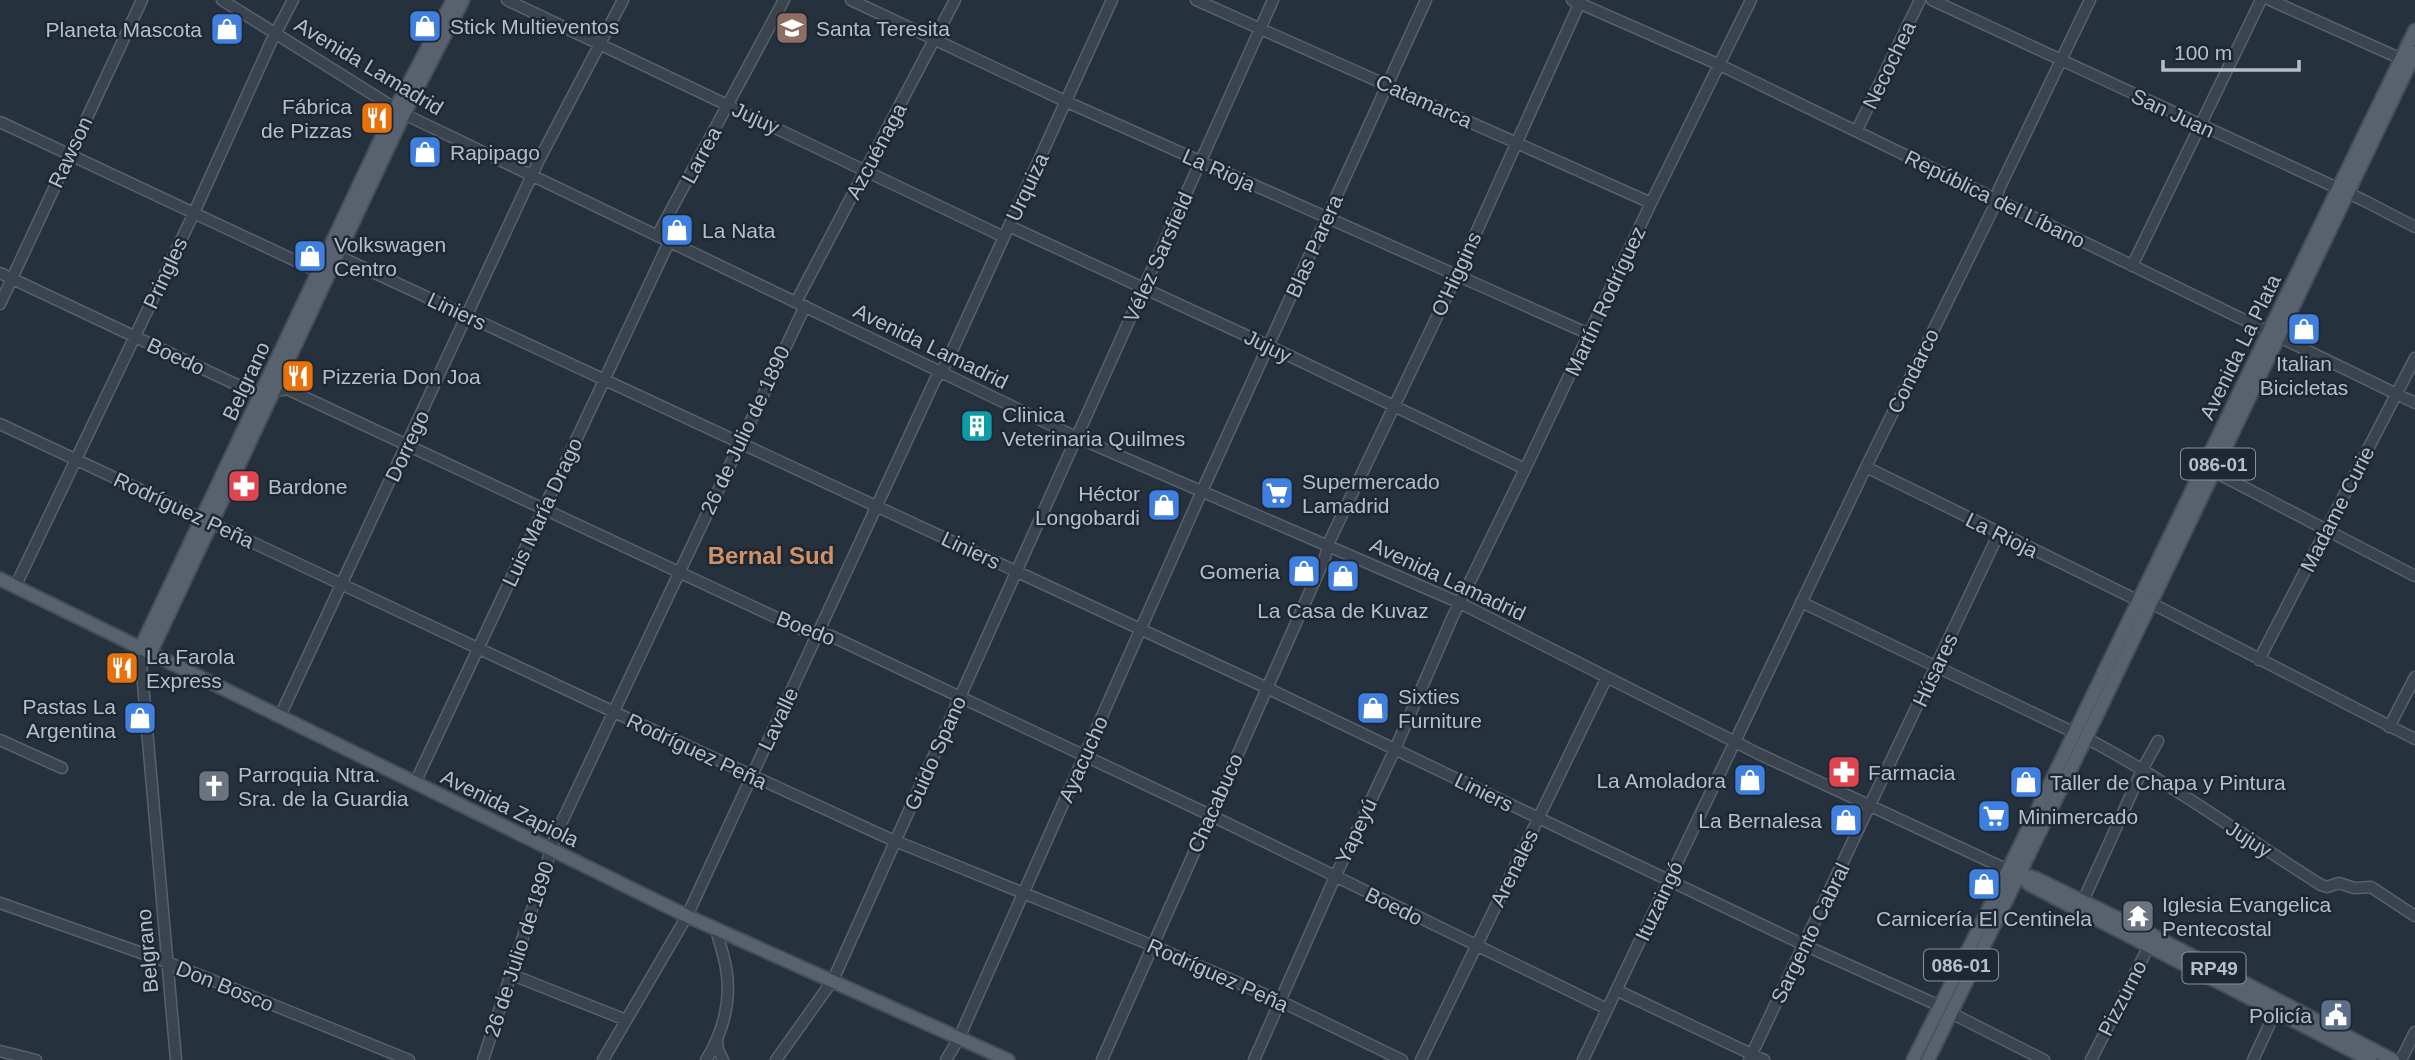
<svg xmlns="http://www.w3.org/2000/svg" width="2415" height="1060" viewBox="0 0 2415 1060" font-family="Helvetica,sans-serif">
<rect width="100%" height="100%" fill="#26313e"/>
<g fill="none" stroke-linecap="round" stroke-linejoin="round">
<defs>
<path id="minor" d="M222 0 404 114 1076 437 1460 603 1759 754 2008 870
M507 0 1004 237
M851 0 1067 102 1589 334
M1196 0 1651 203
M1572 0 1720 65 2415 403
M1932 0 2363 200 2415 227
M2270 0 2406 61
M0 122 311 268 319 269 342 258 347 260 1267 688 1804 945 1940 1006
M1857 130 1920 0
M1009 226 1269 346 1525 469
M657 236 784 0
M2132 266 2261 0
M0 273 252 392 261 394 287 389 805 631 831 636 1210 815 1607 1009
M796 302 955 0
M0 304 142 0
M0 424 614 712 888 838 1151 945 1280 1001 1402 1060
M1866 467 2139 601
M2215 472 2415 576
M15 587 193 215 271 42 293 0
M1801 602 2075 733
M2151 603 2415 739
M140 649 176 1060
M2259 660 2415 358
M280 716 539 160 623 0
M2389 727 2415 677
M2086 738C2168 781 2243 836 2321 885L2327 887 2339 883 2354 888 2371 887 2415 916
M0 740 62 768
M415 783 669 242
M2083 901 2143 768 2158 741
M0 903 167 962 409 1060
M510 974 626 1020
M1616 990 1764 1060
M1951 1013 2044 1060
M717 1040 718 1050 723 1060
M0 1051 36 1060
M483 1060 557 832 805 306
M603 1060 687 916 935 380 946 364 1112 0
M706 1060C723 1033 732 999 726 968 724 955 719 942 716 929
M776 1060 833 980 1273 0
M946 1060 959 1038 1202 491 1426 0
M1102 1060 1324 560 1330 540 1457 275 1581 0
M1254 1060 1335 877 1395 749 1453 616 1525 469 1651 203 1751 0
M1421 1060 1607 677
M1583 1060 1866 467 1994 207 1999 189 2090 0
M1749 1060 1999 533
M2091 1060 2152 940
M2253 1060 2278 1006
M2401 1060 2415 1032"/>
<path id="major" d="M0 579 687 916 1008 1060
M140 649 395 109 453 0
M150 654 404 114 463 0
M2014 873 2035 878 2154 936 2393 1060
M2020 875 2030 885 2370 1060
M1913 1060 2008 870 2415 30
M1928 1060 2086 738 2415 53"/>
</defs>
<!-- minor casing -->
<use href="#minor" stroke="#57616c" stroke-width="13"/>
<!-- major casing -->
<use href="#major" stroke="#434c57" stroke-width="16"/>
<!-- minor -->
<use href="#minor" stroke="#3a434e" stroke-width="10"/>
<!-- major -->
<use href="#major" stroke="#58626e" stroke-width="12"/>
</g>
<!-- icons -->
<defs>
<symbol id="shop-square" viewBox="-11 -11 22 22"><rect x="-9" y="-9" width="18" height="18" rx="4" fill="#3f7fe0" stroke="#1e2833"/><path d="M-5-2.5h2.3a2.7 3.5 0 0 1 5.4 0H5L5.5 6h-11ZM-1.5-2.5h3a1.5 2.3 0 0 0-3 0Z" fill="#fff"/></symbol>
<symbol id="school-square" viewBox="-11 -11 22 22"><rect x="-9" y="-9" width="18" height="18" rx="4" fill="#8d6e63" stroke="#1e2833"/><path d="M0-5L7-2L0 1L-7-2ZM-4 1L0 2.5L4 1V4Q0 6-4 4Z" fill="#fff"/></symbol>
<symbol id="restaurant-square" viewBox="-11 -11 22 22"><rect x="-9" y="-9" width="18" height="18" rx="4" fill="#e8710a" stroke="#1e2833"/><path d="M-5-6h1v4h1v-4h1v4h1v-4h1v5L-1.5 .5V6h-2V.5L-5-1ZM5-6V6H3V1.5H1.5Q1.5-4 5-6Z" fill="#fff"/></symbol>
<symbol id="building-square" viewBox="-11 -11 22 22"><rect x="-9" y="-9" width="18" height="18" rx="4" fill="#0f9aa8" stroke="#1e2833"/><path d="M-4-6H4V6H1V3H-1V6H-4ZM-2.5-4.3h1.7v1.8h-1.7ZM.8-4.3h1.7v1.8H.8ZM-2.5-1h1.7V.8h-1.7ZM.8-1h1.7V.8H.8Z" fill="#fff"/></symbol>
<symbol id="pharmacy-square" viewBox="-11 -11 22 22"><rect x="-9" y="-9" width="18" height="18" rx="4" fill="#e0444e" stroke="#1e2833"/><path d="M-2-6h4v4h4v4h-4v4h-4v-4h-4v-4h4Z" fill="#fff"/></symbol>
<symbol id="supermarket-square" viewBox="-11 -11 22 22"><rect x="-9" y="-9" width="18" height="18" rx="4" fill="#3f7fe0" stroke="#1e2833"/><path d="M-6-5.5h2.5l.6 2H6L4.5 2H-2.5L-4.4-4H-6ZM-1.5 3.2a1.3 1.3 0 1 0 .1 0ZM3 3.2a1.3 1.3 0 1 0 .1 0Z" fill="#fff"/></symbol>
<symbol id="church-square" viewBox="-11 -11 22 22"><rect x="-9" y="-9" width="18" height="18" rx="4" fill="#6b7280" stroke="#1e2833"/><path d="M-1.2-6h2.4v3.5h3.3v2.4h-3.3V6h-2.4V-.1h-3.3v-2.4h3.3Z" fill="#fff"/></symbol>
<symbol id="temple-square" viewBox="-11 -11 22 22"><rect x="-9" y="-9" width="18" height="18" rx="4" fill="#6b7280" stroke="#1e2833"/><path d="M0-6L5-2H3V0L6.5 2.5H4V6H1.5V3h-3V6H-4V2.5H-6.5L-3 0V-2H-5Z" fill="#fff"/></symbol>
<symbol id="civic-square" viewBox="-11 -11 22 22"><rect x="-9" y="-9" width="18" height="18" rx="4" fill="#5c6f8a" stroke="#1e2833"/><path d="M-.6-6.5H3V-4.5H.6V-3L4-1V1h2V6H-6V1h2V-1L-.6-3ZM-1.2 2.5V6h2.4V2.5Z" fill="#fff"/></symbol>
</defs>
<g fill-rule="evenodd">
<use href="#shop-square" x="406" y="7" width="38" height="38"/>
<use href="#school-square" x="773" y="9" width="38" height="38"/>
<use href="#shop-square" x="208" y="10" width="38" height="38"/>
<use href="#restaurant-square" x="358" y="99" width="38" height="38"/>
<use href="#shop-square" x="406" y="133" width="38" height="38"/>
<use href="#shop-square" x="658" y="211" width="38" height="38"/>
<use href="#shop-square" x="291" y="237" width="38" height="38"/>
<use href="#shop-square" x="2285" y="310" width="38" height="38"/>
<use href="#restaurant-square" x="279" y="357" width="38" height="38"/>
<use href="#building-square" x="958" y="407" width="38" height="38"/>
<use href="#pharmacy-square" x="225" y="467" width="38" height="38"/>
<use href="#supermarket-square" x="1258" y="474" width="38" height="38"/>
<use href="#shop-square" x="1145" y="486" width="38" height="38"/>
<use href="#shop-square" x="1285" y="552" width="38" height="38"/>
<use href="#shop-square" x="1324" y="557" width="38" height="38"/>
<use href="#restaurant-square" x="103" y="649" width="38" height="38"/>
<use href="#shop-square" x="1354" y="689" width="38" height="38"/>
<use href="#shop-square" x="121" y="699" width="38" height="38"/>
<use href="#pharmacy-square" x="1825" y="753" width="38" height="38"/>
<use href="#shop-square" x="1731" y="761" width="38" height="38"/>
<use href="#shop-square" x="2007" y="763" width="38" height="38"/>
<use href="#church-square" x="195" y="767" width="38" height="38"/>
<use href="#supermarket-square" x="1975" y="797" width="38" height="38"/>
<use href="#shop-square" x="1827" y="801" width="38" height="38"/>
<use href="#shop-square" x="1965" y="865" width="38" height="38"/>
<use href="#temple-square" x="2119" y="897" width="38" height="38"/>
<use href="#civic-square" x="2317" y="996" width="38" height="38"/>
</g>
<g text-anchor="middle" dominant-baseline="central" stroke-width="5" stroke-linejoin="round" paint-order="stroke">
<!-- shield labels -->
<g fill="#1e2833" stroke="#88919c" stroke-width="2">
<rect x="2181" y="448.5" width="74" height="31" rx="5"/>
<rect x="1924" y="949.5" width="74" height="31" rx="5"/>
<rect x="2182.5" y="952.5" width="63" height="31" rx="5"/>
</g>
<g font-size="19" font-weight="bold" fill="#b6bec9">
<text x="2218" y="464">086-01</text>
<text x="1961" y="965">086-01</text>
<text x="2214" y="968">RP49</text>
</g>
<!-- poi labels -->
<g font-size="21" fill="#b6bec9" stroke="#1e2833" text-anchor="start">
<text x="450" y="26">Stick Multieventos</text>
<text x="816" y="28">Santa Teresita</text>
<text x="202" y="29" text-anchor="end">Planeta Mascota</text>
<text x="352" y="106" text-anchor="end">Fábrica<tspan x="352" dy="24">de Pizzas</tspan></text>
<text x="450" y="152">Rapipago</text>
<text x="702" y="230">La Nata</text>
<text x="334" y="244">Volkswagen<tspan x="334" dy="24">Centro</tspan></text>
<text x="2304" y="363" text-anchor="middle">Italian<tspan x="2304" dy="24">Bicicletas</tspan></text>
<text x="322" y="376">Pizzeria Don Joa</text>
<text x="1002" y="414">Clinica<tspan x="1002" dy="24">Veterinaria Quilmes</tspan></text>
<text x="1302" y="481">Supermercado<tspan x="1302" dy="24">Lamadrid</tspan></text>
<text x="268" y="486">Bardone</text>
<text x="1140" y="493" text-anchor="end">Héctor<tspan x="1140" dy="24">Longobardi</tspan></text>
<text x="1280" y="571" text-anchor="end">Gomeria</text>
<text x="1343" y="610" text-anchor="middle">La Casa de Kuvaz</text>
<text x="146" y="656">La Farola<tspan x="146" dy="24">Express</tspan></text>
<text x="1398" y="696">Sixties<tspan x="1398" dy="24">Furniture</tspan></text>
<text x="116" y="706" text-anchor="end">Pastas La<tspan x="116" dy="24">Argentina</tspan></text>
<text x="1868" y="772">Farmacia</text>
<text x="238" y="774">Parroquia Ntra.<tspan x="238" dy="24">Sra. de la Guardia</tspan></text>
<text x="1726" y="780" text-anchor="end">La Amoladora</text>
<text x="2050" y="782">Taller de Chapa y Pintura</text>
<text x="2018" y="816">Minimercado</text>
<text x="1822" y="820" text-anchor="end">La Bernalesa</text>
<text x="2162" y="904">Iglesia Evangelica<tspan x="2162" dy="24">Pentecostal</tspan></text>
<text x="1984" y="918" text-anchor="middle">Carnicería El Centinela</text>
<text x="2312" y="1015" text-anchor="end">Policía</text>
</g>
<!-- street labels -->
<g font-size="21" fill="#b6bec9" stroke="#1e2833">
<text transform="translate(1889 65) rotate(-64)">Necochea</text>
<text transform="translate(369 66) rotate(31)">Avenida Lamadrid</text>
<text transform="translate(1424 101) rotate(24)">Catamarca</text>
<text transform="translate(2173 113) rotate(25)">San Juan</text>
<text transform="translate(756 118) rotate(25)">Jujuy</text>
<text transform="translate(876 151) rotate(-62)">Azcuénaga</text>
<text transform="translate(70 152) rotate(-65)">Rawson</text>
<text transform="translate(701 155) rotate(-62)">Larrea</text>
<text transform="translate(1219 170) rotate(24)">La Rioja</text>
<text transform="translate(1027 187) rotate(-65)">Urquiza</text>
<text transform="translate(1995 199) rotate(26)">República del Líbano</text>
<text transform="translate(1314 246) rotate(-66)">Blas Parera</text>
<text transform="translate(1158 257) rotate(-66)">Vélez Sarsfield</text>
<text transform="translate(165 273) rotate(-65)">Pringles</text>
<text transform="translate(1456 274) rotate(-65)">O'Higgins</text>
<text transform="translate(1605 301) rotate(-65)">Martín Rodríguez</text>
<text transform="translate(457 311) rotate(25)">Liniers</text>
<text transform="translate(931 346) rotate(26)">Avenida Lamadrid</text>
<text transform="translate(1268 346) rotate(26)">Jujuy</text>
<text transform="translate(2240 347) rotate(-64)">Avenida La Plata</text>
<text transform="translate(176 356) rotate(25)">Boedo</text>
<text transform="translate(1913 371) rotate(-64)">Condarco</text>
<text transform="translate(246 381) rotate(-65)">Belgrano</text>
<text transform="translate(745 430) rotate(-65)">26 de Julio de 1890</text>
<text transform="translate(407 446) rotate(-65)">Dorrego</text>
<text transform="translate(2337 509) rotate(-63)">Madame Curie</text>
<text transform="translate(184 510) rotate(25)">Rodríguez Peña</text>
<text transform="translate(542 512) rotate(-65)">Luis María Drago</text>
<text transform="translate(2002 535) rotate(26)">La Rioja</text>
<text transform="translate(971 550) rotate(25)">Liniers</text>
<text transform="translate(1448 579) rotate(25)">Avenida Lamadrid</text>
<text transform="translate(806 628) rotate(21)">Boedo</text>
<text transform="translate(1935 670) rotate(-65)">Húsares</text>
<text transform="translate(778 719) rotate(-65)">Lavalle</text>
<text transform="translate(697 751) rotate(25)">Rodríguez Peña</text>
<text transform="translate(935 753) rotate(-66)">Guido Spano</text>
<text transform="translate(1083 759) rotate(-66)">Ayacucho</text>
<text transform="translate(1484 792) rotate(26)">Liniers</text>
<text transform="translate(1215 803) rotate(-66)">Chacabuco</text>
<text transform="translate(510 808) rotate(26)">Avenida Zapiola</text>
<text transform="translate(1356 831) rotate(-65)">Yapeyú</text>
<text transform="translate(2249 839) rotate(33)">Jujuy</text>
<text transform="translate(1514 868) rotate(-64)">Arenales</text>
<text transform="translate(1659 901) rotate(-65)">Ituzaingó</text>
<text transform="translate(1394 906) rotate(26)">Boedo</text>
<text transform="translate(1810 933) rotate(-64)">Sargento Cabral</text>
<text transform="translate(519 949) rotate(-72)">26 de Julio de 1890</text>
<text transform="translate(147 951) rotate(-95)">Belgrano</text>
<text transform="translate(1218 975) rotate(24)">Rodríguez Peña</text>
<text transform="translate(225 986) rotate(22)">Don Bosco</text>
<text transform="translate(2122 998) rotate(-63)">Pizzurno</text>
</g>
<!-- quarter labels -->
<g font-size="24" font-weight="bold" fill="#d19169" stroke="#1e2833">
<text x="771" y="555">Bernal Sud</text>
</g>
</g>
<!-- scale -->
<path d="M2163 60v10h136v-10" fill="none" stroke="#b6bec9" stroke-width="3.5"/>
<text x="2174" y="60" font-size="21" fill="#b6bec9" stroke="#1e2833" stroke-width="5" paint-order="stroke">100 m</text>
</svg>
